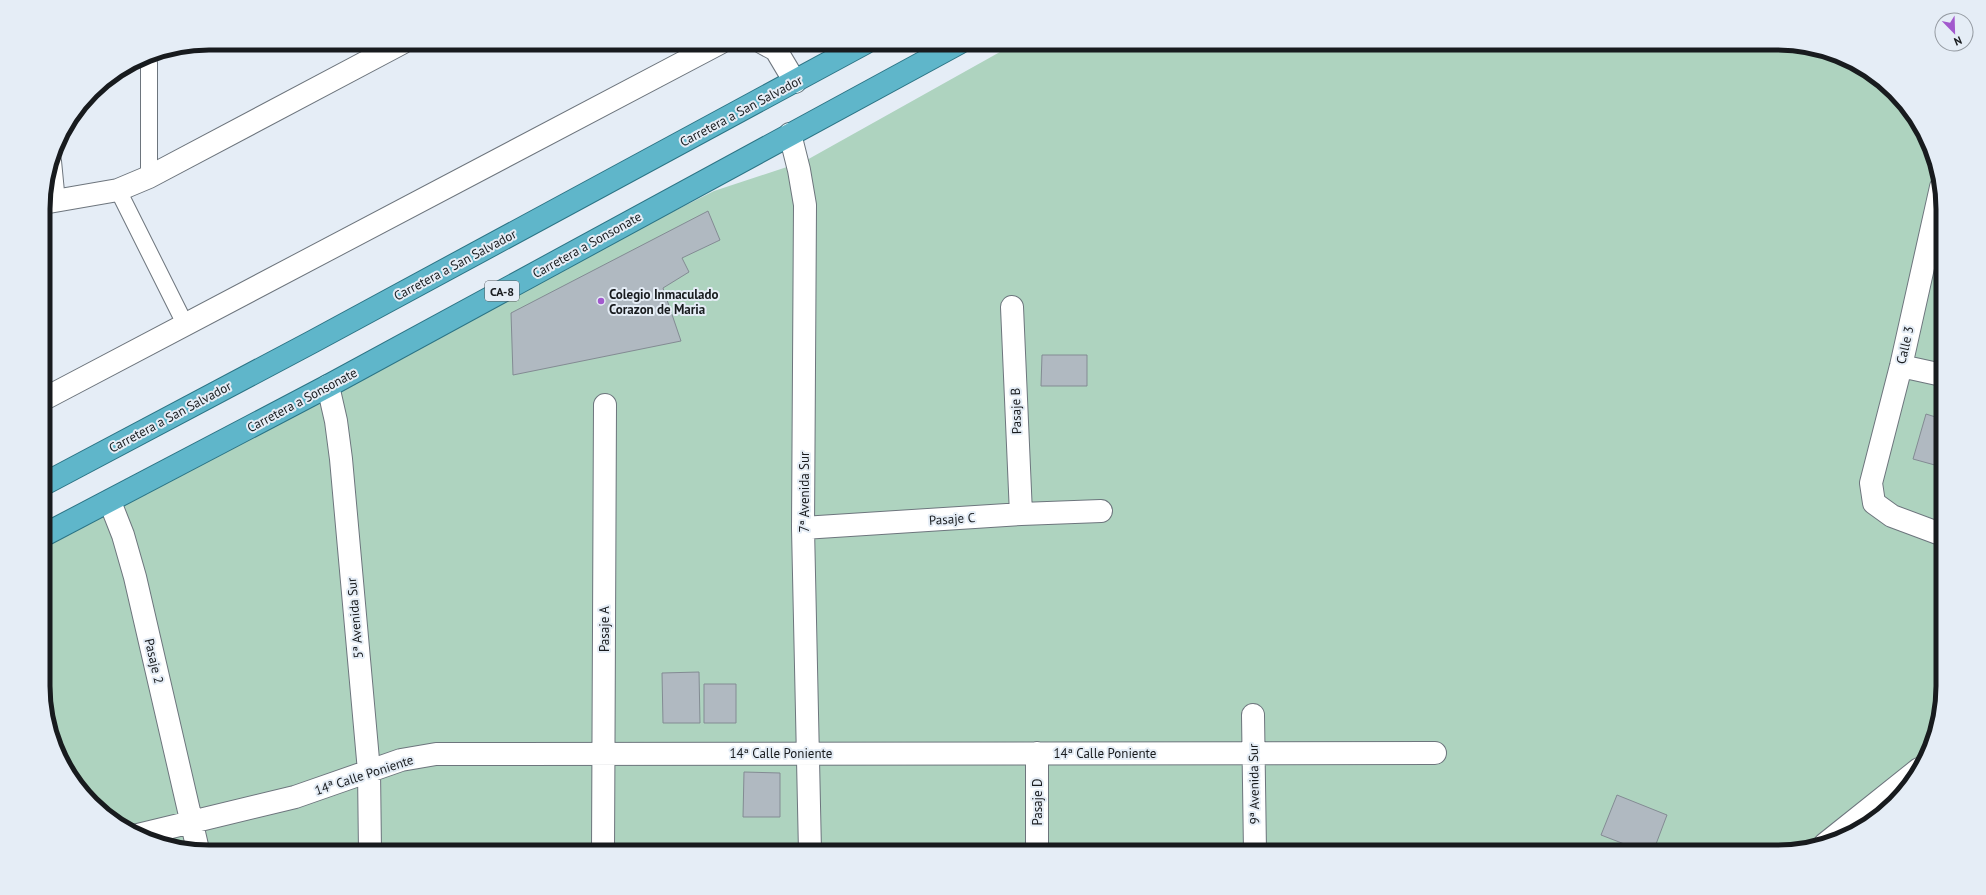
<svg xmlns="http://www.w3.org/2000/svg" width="1986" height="895" viewBox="0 0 1986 895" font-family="'PT Sans',sans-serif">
<rect width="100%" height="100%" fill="#e5edf6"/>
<!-- green -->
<path fill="#aed3bf" d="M1016 43H1777L1840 56 1878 77 1909 108 1930 145 1942 188 1943 686 1930 749 1909 787 1878 818 1831 843 1788 852H209L146 839 108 818 77 787 56 750 44 708V527L714 191 805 161Z"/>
<!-- building -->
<path fill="#b0b9c1" stroke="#838b93" d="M708 211 720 240 682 258 689 272 663 288 681 341 513 375 511 313Z
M1042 355H1087V386H1041Z
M1926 414 1942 419V467L1913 459Z
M699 672 700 723H663L662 673Z
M704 684H736V723H704Z
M744 772 780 773V817H743Z
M1617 795 1667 815 1653 852H1645L1601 835Z"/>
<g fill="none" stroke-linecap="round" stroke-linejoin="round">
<defs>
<path id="service" d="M149 63V177
M53 161 57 202
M118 190 185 324"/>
<path id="minor" d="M763 43 776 50 795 82
M790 134 799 170 805 205 803 528 810 852
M1941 187 1901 366 1871 483 1874 503 1892 516 1943 535
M43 203 118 190 149 177 402 43
M1012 307 1021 514
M1901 366 1942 375
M328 386 336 421 341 459 369 771 370 852
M44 399 720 43
M110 502 123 535 135 577 198 850
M803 528 1021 514 1101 511
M1253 715 1255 852
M138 835 295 797 401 760 436 754 1435 753
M603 852 605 405
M1037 852V753"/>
<path id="tertiary" d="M1825 844 1919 769"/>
<path id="trunk" d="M44 484 312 342 865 43
M44 535 328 386 959 43"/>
</defs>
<!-- service casing -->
<use href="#service" stroke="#6d757d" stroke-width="18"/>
<!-- minor casing -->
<use href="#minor" stroke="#6d757d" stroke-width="24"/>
<!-- tertiary casing -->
<use href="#tertiary" stroke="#6d757d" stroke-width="24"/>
<!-- trunk casing -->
<use href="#trunk" stroke="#2c7485" stroke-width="24"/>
<!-- service -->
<use href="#service" stroke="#fff" stroke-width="16"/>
<!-- minor -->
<use href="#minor" stroke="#fff" stroke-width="22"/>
<!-- tertiary -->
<use href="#tertiary" stroke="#fff" stroke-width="22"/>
<!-- trunk -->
<use href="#trunk" stroke="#5fb6ca" stroke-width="22"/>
</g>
<!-- markers -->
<circle fill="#a259cd" stroke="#e5edf6" stroke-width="1.5" cx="601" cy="301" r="4"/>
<g text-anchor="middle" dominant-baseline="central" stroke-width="4" stroke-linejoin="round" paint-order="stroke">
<!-- shield labels -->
<rect fill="#e5edf6" stroke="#565a5f" stroke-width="1" x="485" y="281" width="34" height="20" rx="3"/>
<g font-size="12" font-weight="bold" fill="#181b1e">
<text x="502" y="291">CA-8</text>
</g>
<!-- street labels -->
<g font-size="13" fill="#181b1e" stroke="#e5edf6">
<text transform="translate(741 111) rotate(-28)">Carretera a San Salvador</text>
<text transform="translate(587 245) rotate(-29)">Carretera a Sonsonate</text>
<text transform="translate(455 265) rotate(-28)">Carretera a San Salvador</text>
<text transform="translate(1905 345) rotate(-77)">Calle 3</text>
<text transform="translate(302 400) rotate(-28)">Carretera a Sonsonate</text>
<text transform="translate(1016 411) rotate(-92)">Pasaje B</text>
<text transform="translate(170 417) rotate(-28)">Carretera a San Salvador</text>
<text transform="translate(804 492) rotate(-90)">7ª Avenida Sur</text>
<text transform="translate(952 519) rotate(-4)">Pasaje C</text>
<text transform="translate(355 618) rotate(-95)">5ª Avenida Sur</text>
<text transform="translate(604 629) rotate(-90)">Pasaje A</text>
<text transform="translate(154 661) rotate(77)">Pasaje 2</text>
<text x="781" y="753">14ª Calle Poniente</text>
<text x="1105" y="753">14ª Calle Poniente</text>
<text transform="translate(364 775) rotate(-18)">14ª Calle Poniente</text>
<text transform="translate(1254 784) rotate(-91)">9ª Avenida Sur</text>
<text transform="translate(1037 802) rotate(-90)">Pasaje D</text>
</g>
<!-- poi labels -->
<g font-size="13" font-weight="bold" fill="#181b1e" stroke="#e5edf6" text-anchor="start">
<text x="609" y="294">Colegio Inmaculado<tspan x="609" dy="15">Corazon de Maria</tspan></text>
</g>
</g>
<!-- crop -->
<path d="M0 0H1986V895H0ZM209 50H1777A159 159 0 0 1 1936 209V686A159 159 0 0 1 1777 845H209A159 159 0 0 1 50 686V209A159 159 0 0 1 209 50Z" fill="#e5edf6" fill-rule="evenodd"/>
<path fill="none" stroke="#181b1e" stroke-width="5" d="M209 50H1777A159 159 0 0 1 1936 209V686A159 159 0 0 1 1777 845H209A159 159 0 0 1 50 686V209A159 159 0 0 1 209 50Z"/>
<!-- north arrow -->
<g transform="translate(1954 32) rotate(157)"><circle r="19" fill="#e5edf6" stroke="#9399a0"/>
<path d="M0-3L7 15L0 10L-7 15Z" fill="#a259cd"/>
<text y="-6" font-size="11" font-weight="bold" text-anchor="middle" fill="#181b1e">N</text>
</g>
</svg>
